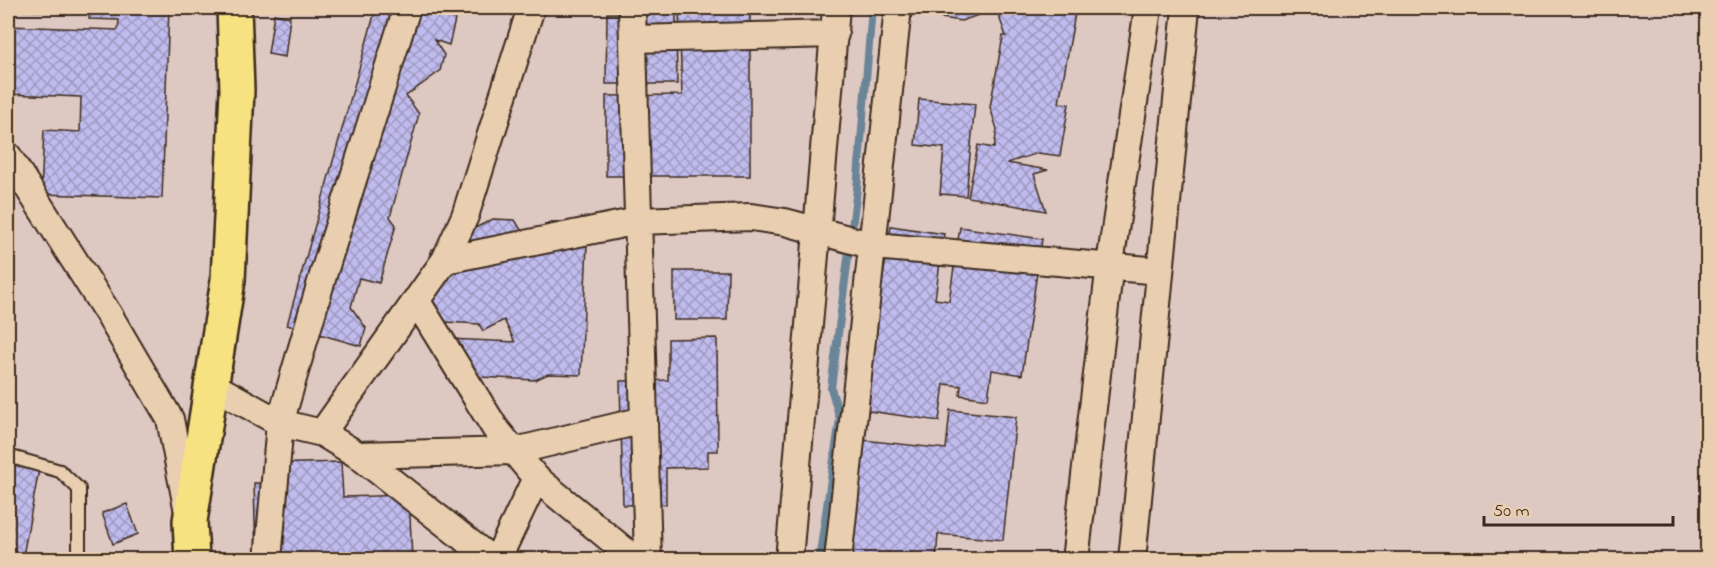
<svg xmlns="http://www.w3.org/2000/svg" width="1715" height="567" viewBox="0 0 1715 567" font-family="'Indie Flower',sans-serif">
<defs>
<pattern id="building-cross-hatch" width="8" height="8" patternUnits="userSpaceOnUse" patternTransform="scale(1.5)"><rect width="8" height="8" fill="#c0bbed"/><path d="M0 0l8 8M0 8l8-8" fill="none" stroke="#9d98bf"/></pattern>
</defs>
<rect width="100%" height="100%" fill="#ddc8c2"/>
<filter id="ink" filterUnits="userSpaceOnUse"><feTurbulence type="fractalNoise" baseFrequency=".0167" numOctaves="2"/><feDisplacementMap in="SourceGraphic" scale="12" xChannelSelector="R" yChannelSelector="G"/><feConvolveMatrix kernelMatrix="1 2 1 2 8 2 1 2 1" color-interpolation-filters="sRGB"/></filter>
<g filter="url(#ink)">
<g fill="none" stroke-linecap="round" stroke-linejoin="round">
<!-- stream -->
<path stroke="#6a8597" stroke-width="8" d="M819 560 840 419 831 388 857 189 872 8"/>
</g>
<!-- building -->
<path fill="url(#building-cross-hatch)" stroke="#3b2a1e" stroke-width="1.5" d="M16 8H67L66 12 15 10Z
M90 8H169L162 198 41 194 44 130 80 132 81 97 8 94V26L118 30 119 20 89 19Z
M376 8H446L455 20 449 45 434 40 444 55 440 71 406 96 419 114 390 217 396 225 379 283 359 278 351 307 366 328 361 346 287 325Z
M698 8H750V176H606V96L682 95 679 9Z
M939 8H992L991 11 961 21 942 18Z
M996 8H1076L1059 103 1069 104 1060 156 1038 153 1007 163 1048 170 1034 174 1046 211 968 197 978 145 994 148 997 129 990 107 1003 36H1006Z
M607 13 676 14 677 84H606Z
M274 14 290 17 285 57 268 54Z
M919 99 975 104 966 196 940 194 944 148 915 145Z
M493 219 515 220 521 230 534 231 551 222 588 223 581 375 548 374 535 380 460 376 449 339 515 342 504 320 483 331 479 324 429 321 431 250Z
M891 226 944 234 935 299 949 301 960 227 1042 239 1022 375 992 370 988 399 960 395 961 386 944 384 939 421 862 410Z
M674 271H728L727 320H674Z
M717 338 718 451H708V467L666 468V504L623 505 620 381 668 380V339Z
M950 410 1016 417 1003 540 938 534 936 560H833L854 439 946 449Z
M8 458 40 464 23 556 8 553Z
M341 462 343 497 409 495 412 560H256L254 483H267V464Z
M127 504 138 534 113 544 102 513Z"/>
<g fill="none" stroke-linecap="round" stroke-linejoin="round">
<defs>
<path id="service" d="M8 456 60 471 79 489V560"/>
<path id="minor" d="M632 8 648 560
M634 39 835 34
M8 156 109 315 170 419 187 507
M445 260 638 221 751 217 785 222 874 246 1160 271
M416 300 495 428 536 478 636 560
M212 385 280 423 322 433 358 455 492 560
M322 433 445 260 465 216 531 8
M358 455 515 451 644 420
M268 560 280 423 324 272 407 8
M497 560 536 478
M789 560 836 8
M838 560 898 8
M1075 560 1110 264 1148 8
M1132 560 1186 8"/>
<path id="primary" d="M192 560 190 521 228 280 237 90 234 8"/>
</defs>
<!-- service casing -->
<use href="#service" stroke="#3b2a1e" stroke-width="16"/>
<!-- minor casing -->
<use href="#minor" stroke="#3b2a1e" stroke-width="30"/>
<!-- primary casing -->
<use href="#primary" stroke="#3b2a1e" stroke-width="38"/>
<!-- service -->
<use href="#service" stroke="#e9ceb0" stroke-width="12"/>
<!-- minor -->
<use href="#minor" stroke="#e9ceb0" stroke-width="26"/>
<!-- primary -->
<use href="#primary" stroke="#f7e281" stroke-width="33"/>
</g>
</g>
<!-- margin -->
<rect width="1715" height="567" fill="none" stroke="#e9ceb0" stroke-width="30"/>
<rect x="15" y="15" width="1685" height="537" fill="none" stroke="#3b2a1e" stroke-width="2" filter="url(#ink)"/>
<!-- scale -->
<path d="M1484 516v9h189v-9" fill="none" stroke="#3b2a1e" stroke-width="3"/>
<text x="1493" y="516" font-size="18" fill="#3b2a1e" stroke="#e9ceb0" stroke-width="4.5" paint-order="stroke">50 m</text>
</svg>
